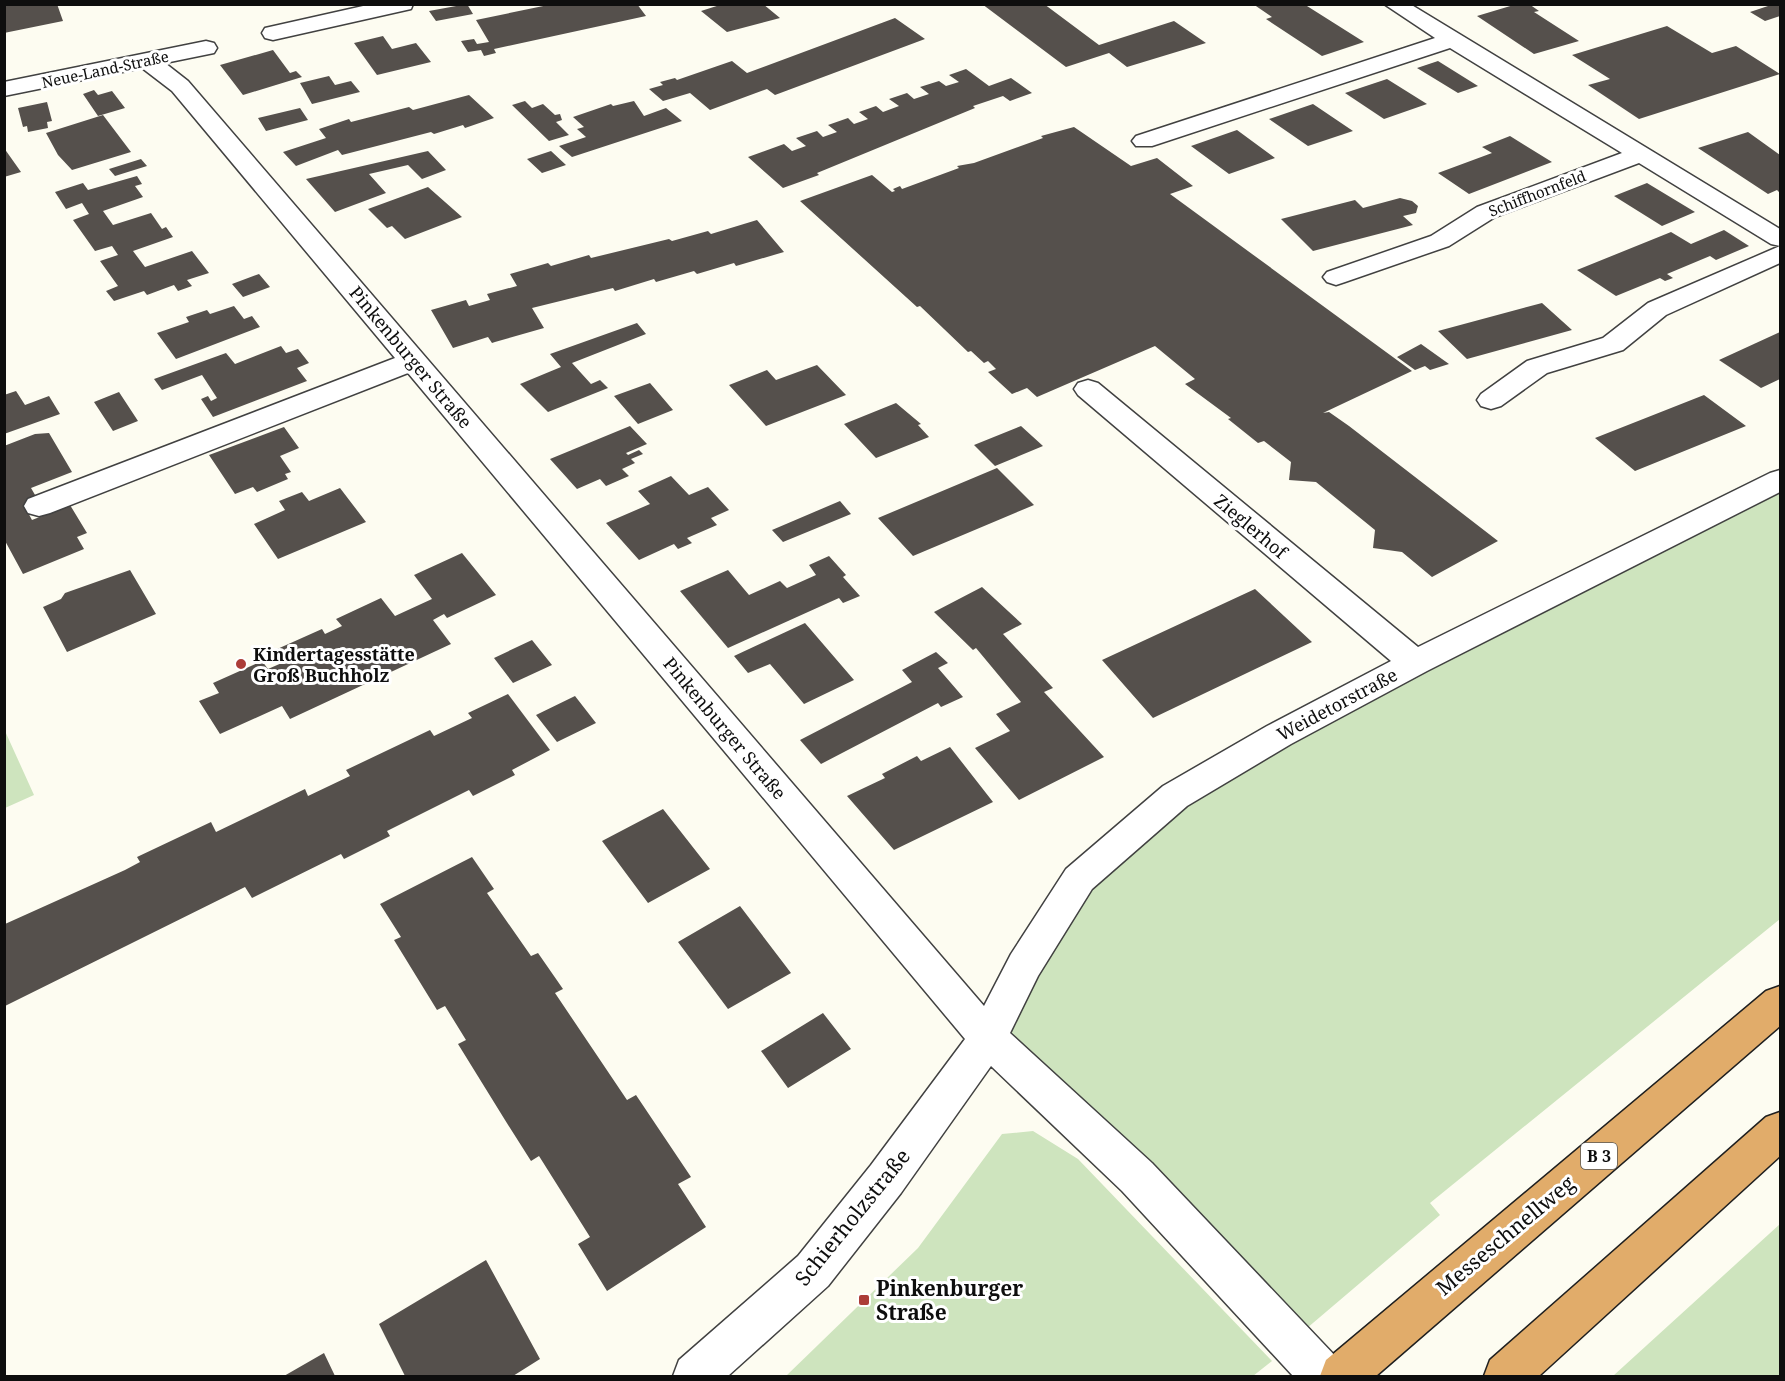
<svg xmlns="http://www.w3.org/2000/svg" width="1785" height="1381" viewBox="0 0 1785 1381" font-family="'Noto Serif',serif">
<rect width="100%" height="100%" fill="#fdfcf1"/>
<!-- green -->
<path fill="#cee4be" d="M1780 480V919L1430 1203 1440 1215 1293 1340 988 1038 1024 965 1175 796 1415 663Z
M5 731 34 795 5 808H4Z
M1033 1131 1078 1159 1272 1361 1253 1376H786L918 1248 1002 1134Z
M1780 1224V1376H1613Z"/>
<!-- building -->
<path fill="#55504c" d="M4 4H57L63 21 4 33Z
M467 4 473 14 436 21 429 11Z
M553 4H637L646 16 494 49 496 53 484 56 481 50 468 52 461 41 474 39 477 44 489 42 476 20Z
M723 4H763L780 18 727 32 701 11Z
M982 4H1044L1099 45 1174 21 1206 43 1127 67 1109 53 1066 67Z
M1253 4H1310L1307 6 1364 42 1322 56 1266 19 1272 17Z
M1517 4H1529L1539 11 1534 12 1579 41 1534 54 1477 16Z
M1766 4H1780V16L1765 21 1750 12 1768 6Z
M895 18 925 39 775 95 767 89 710 110 690 93 663 101 649 89 663 85 660 82 675 78 677 80 732 61 747 73Z
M1667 26 1712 53 1736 46 1780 74 1639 119 1588 85 1610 79 1572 55Z
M383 36 392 49 416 43 431 62 377 75 354 43Z
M273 50 290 73 296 71 302 77 243 95 220 65Z
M1438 61 1478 86 1458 93 1417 68Z
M966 69 989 86 1011 78 1032 93 1010 101 1003 96 973 106 975 108 817 173 819 175 783 188 748 157 784 144 792 151 806 146 796 138 817 131 823 137 837 132 828 125 848 118 854 124 868 119 859 112 876 106 883 112 899 106 889 99 907 93 914 99 929 94 920 87 939 81 946 86 959 82 949 75Z
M329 76 335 85 351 81 360 92 312 104 300 83Z
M1387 79 1427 104 1384 119 1345 93Z
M94 90 98 95 112 91 125 108 98 116 83 94Z
M469 95 494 118 465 128 463 125 434 134 431 132 342 155 338 150 296 166 283 152 326 138 319 129 349 119 351 122 409 107 413 110Z
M525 101 532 108 543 104 555 115 560 114 562 120 556 122 569 135 549 141 512 105Z
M634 101 644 116 666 108 682 121 572 157 559 146 586 137 577 129 584 127 573 117 611 104 613 106Z
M47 102 52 121 47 122 48 128 28 132 27 126 23 127 18 108Z
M1313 104 1353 131 1308 146 1269 119Z
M300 108 308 120 266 131 258 118Z
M103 115 131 152 72 170 58 155 46 133Z
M1074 127 1131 166 1157 158 1193 186 1170 194 1412 371 1323 413 1329 412 1349 426 1498 541 1432 577 1402 552 1373 548 1375 530 1316 482 1289 480 1291 462 1264 441 1258 443 1228 419 1231 418 1185 384 1195 379 1155 346 1037 397 1027 388 1012 394 988 372 996 369 988 361 984 363 971 351 968 352 920 306 917 307 800 201 872 175 892 192 895 191 893 189 900 186 902 189 959 168 957 166 974 163 1043 138 1041 136Z
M1237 130 1275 158 1229 174 1191 146Z
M1748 132 1780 155V193L1777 190 1768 194 1698 148Z
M1510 136 1552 162 1469 194 1438 173 1492 153 1482 147Z
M4 148 21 172 4 177Z
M428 151 446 170 422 179 408 165 369 174 386 193 335 212 306 179Z
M551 151 566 165 542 173 527 159Z
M141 159 147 166 115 176 109 169Z
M137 176 142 184 135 186 143 197 103 211 113 225 151 213 162 229 166 227 173 237 133 251 145 267 192 251 209 273 187 280 192 286 178 291 174 285 147 295 144 291 114 301 106 291 118 286 100 261 118 255 112 246 95 251 73 220 89 214 82 203 66 209 55 192 83 183 88 190Z
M1647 183 1695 212 1662 226 1614 196Z
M428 187 462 217 405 239 392 226 387 228 368 209Z
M1400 198 1412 201 1418 206 1416 213 1403 216 1413 225 1313 251 1281 219 1355 200 1363 208Z
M757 220 784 252 736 266 734 263 697 274 694 271 656 282 654 279 615 291 613 288 532 308 544 328 495 342 492 343 488 337 453 348 431 310 466 300 469 306 490 300 487 294 517 286 510 274 548 263 551 266 589 255 591 258 669 239 672 241 708 231 711 234Z
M1724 230 1749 246 1716 260 1710 256 1667 274 1673 278 1665 281 1660 278 1616 296 1577 270 1671 232 1691 244Z
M259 274 270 287 243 297 232 284Z
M1542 303 1572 330 1467 359 1438 331Z
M234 306 244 319 252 316 260 327 176 359 157 333 189 322 186 317 207 310 210 314Z
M637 323 646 334 572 363 591 384 600 380 608 388 548 412 520 384 561 367 550 354Z
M1780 332V379L1761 388 1719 360Z
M1421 344 1449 364 1430 370 1425 366 1415 370 1397 357Z
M281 346 286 353 298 349 309 363 297 368 307 381 213 417 201 399 208 396 211 401 217 398 202 375 162 390 154 379 226 353 235 364Z
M817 365 846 395 766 426 729 385 767 370 776 380Z
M650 383 673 410 638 424 614 396Z
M16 391 25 405 49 396 60 414 4 434V395Z
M119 392 138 421 113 431 94 402Z
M1704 395 1746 426 1635 471 1595 438Z
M896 403 921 424 918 425 929 437 876 458 844 424Z
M630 426 647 444 626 453 628 455 639 450 643 454 631 459 635 463 622 469 629 476 606 486 600 479 577 489 550 459Z
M1021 426 1043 446 995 466 974 445Z
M284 427 299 448 280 456 291 472 285 474 288 479 257 492 253 487 235 494 209 455Z
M49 433 72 472 31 488 38 500 24 505 32 520 70 505 87 533 77 537 84 549 23 574 4 539V446L35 434Z
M997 468 1034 505 913 556 878 518Z
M671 476 689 495 708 487 729 510 711 518 717 525 687 538 692 543 678 549 674 544 639 560 606 523 650 504 638 491Z
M340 488 366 522 278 559 254 524 285 510 279 501 302 492 309 501Z
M840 501 851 514 783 542 772 530Z
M462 553 496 595 447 618 444 614 433 620 451 644 290 719 282 706 220 734 199 701 219 693 213 683 262 661 268 669 284 662 275 650 322 629 325 634 342 626 336 619 381 598 395 616 432 599 414 575Z
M829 556 846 575 843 577 860 596 843 603 839 598 728 648 680 591 728 570 749 595 780 581 787 588 816 575 809 565Z
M130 570 156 614 67 652 43 607 61 599 65 593Z
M982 587 1022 624 1003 634 1053 688 1044 692 1104 757 1019 800 975 748 1010 731 996 714 1021 702 976 648 973 650 934 612Z
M1255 589 1312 642 1153 718 1102 660Z
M805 623 854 680 804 704 770 664 748 673 734 656Z
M532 640 552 665 513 683 494 658Z
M936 652 948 663 938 668 963 697 941 707 938 703 821 764 800 740 912 682 902 670Z
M508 694 550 750 512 770 515 775 473 796 469 790 387 831 390 836 344 859 341 854 252 898 245 887 5 1006V924L125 870 140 862 137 857 211 822 216 832 305 789 308 796 350 776 346 770 430 730 434 736 472 718 468 713Z
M575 696 596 723 557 742 536 715Z
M950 747 993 802 894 850 847 796 885 778 882 774 917 756 921 761Z
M663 809 710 869 648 903 602 841Z
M472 857 494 889 487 893 531 956 538 953 563 989 555 993 627 1100 636 1095 691 1177 678 1184 706 1227 607 1291 578 1244 590 1237 539 1156 531 1161 505 1120 458 1044 466 1040 445 1006 437 1010 394 940 401 937 380 904Z
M740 906 791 973 728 1009 678 942Z
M823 1013 851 1049 788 1088 761 1051Z
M486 1260 540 1359 513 1376H405L379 1324Z
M324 1353 335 1376H284Z"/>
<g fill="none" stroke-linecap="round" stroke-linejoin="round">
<defs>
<path id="minor" d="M372 4H413L411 9 273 40 265 38 262 33 265 28Z
M1384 4H1410L1780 229V263L1666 315 1623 350 1547 373 1501 406 1491 409 1481 406 1477 400 1481 394 1527 361 1603 338 1648 303 1780 246 1771 244 1639 163 1495 217 1449 246 1345 282 1336 285 1327 282 1323 277 1327 272 1431 236 1477 207 1622 153 1450 48 1152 146H1136L1132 141 1136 136 1435 38Z
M206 41 214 43 217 48 214 53 165 63 188 81 984 1006 1011 954 1066 869 1163 786 1267 726 1391 661 1078 395 1074 389 1078 383 1088 380 1098 383 1418 647 1770 473 1780 470V492L1427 671 1291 744 1187 806 1092 889 1038 976 1010 1033 1152 1163 1339 1360 1345 1376H1293L1122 1191 991 1066 901 1193 828 1286 728 1376H673L679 1360 798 1256 871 1165 965 1039 408 373 50 513 39 516 28 513 24 506 28 499 395 358 172 91 142 68 4 96V82Z"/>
<path id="highway" d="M1780 986V1026L1376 1376H1320L1326 1360 1766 991Z
M1780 1112V1156L1539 1376H1484L1490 1360 1766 1117Z"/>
</defs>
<!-- minor casing -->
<use href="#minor" stroke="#414141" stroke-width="3"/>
<!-- highway casing -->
<use href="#highway" stroke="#1f1f1f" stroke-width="3"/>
<!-- minor -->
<use href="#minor" fill="#fff" fill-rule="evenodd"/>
<!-- highway -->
<use href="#highway" fill="#e1ac6a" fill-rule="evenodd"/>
</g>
<!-- markers -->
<g fill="#ac3d38" stroke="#fff" stroke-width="2">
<circle cx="241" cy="664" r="6"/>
<rect x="858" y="1294" width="12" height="12" rx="3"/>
</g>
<g text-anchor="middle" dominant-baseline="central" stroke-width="6" stroke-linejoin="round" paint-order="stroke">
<!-- far-street labels -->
<g font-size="15" fill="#0e0e0e" stroke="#fff">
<text transform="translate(105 69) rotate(-12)">Neue-Land-Straße</text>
<text transform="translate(1537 193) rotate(-21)">Schiffhornfeld</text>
</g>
<!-- shield labels -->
<rect fill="#fff" stroke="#565656" stroke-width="1.5" x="1581" y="1143" width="36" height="26" rx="4.5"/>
<g font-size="16" font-weight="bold" fill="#0e0e0e">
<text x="1599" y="1156">B 3</text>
</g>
<!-- street labels -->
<g font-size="18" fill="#0e0e0e" stroke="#fff">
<text transform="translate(411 357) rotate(50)">Pinkenburger Straße</text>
<text transform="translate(1251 526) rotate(40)">Zieglerhof</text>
<text transform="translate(1337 704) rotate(-28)">Weidetorstraße</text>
<text transform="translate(725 728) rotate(50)">Pinkenburger Straße</text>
</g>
<!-- poi labels -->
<g font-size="18" font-weight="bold" fill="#0e0e0e" stroke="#fff" text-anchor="start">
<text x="253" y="654">Kindertagesstätte<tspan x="253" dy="21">Groß Buchholz</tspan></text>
</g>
<!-- near-street labels -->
<g font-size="21" fill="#0e0e0e" stroke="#fff">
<text transform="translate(852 1217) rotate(-51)">Schierholzstraße</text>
<text transform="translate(1505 1235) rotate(-40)">Messeschnellweg</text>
</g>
<!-- near-poi labels -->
<g font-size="21" font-weight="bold" fill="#0e0e0e" stroke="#fff" text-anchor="start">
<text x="876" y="1288">Pinkenburger<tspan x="876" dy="24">Straße</tspan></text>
</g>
</g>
<!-- border -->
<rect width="1785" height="1381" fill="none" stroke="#0e0e0e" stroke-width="12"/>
</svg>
